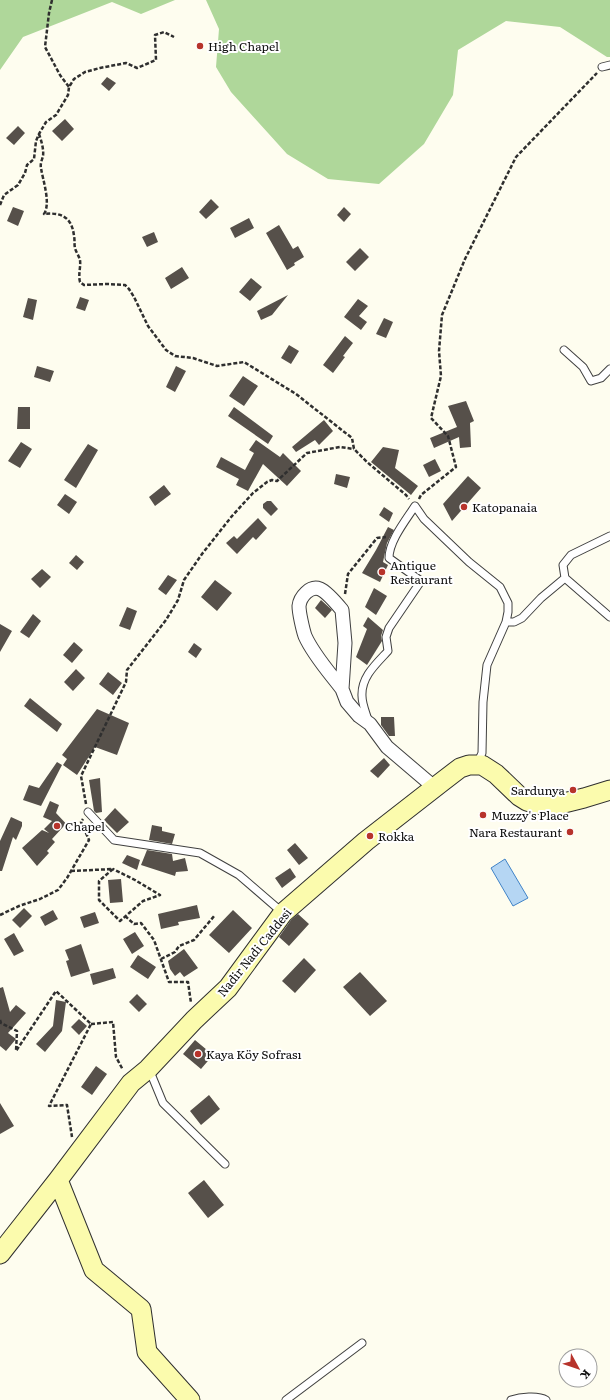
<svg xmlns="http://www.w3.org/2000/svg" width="610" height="1400" viewBox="0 0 610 1400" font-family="Literata,serif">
<rect width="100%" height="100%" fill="#fefdef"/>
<!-- forest -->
<path fill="#afd79a" d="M0 0H175L141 14 112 2 23 37 0 70Z
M206 0H610V57H607L560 27 506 21 458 50 453 95 424 144 379 184 328 179 287 154 231 92 216 67 219 29Z"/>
<!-- water -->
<path fill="#b5d6f3" stroke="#4083c7" d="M505 859 528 898 513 906 491 868Z"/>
<!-- building -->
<path fill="#56504a" d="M107 77 116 83 109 91 101 84Z
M65 119 74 129 62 141 52 131Z
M18 126 25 133 14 145 6 138Z
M211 199 219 207 206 219 199 212Z
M13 207 24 211 18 226 7 221Z
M344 207 351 214 344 222 337 215Z
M249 218 254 228 235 238 230 228Z
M279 225 293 249 298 246 304 257 294 263 295 265 287 270 266 233Z
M154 232 158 242 147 247 142 237Z
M360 248 369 257 355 271 346 262Z
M182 267 189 278 171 289 165 278Z
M251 278 262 287 250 301 239 292Z
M288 295 272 315 261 320 257 311Z
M80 297 89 300 85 311 76 308Z
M28 298 37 300 33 320 23 317Z
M358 299 368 306 359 316 367 322 361 330 344 317Z
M384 318 393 322 386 338 376 334Z
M345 336 353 343 343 356 345 357 333 373 323 365Z
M289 345 299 351 291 364 281 358Z
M37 366 54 371 50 382 34 377Z
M176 366 186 371 175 392 166 387Z
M243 376 258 386 244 406 229 396Z
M466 401 474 421 470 423 471 447 460 448 459 437 434 448 430 438 457 427 448 406Z
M18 407H30V429H17Z
M234 407 273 436 268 444 228 416Z
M324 420 333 431 319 445 315 440 296 452 292 447Z
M256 440 280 457 283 453 301 471 287 486 263 464 248 491 236 485 239 479 216 467 221 457 245 470 254 453 249 450Z
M21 442 32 449 20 468 8 461Z
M88 444 98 450 76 488 64 480Z
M383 447 399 450 395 468 418 486 411 495 371 462Z
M435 459 441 471 429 477 423 465Z
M336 474 350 477 347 488 334 484Z
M468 476 481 488 452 521 443 504Z
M164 485 171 494 155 506 149 497Z
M65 494 77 502 69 514 57 505Z
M267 501H271L278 509 271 516 263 508V504Z
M384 507 393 513 389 522 379 515Z
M258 518 267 528 256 540 253 537 237 554 226 543 234 536 237 539Z
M388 527 394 530 387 543 383 562 388 565 380 582 362 573 376 550Z
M76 555 84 562 77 570 69 563Z
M42 569 51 577 40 588 31 579Z
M168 575 177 580 166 595 158 589Z
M215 580 232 593 217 611 201 597Z
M374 588 387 596 376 615 365 607Z
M321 600 332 610 325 618 315 608Z
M127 607 137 611 130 630 119 626Z
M33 614 41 621 29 638 20 632Z
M368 617 383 630 381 636 382 641 367 665 356 657 367 629 363 626Z
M0 624 12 631 0 652Z
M74 642 83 650 72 663 63 655Z
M194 643 202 649 196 658 188 652Z
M76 669 85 678 73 691 64 682Z
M108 672 122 683 113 695 99 684Z
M30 698 62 724 57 732 24 706Z
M97 709 129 723 117 755 95 747 77 775 63 765 67 759 62 755Z
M381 717H394L395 736H389L381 725Z
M384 758 390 765 378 778 370 771Z
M57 762 62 765 41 806 23 800 29 785 39 788Z
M100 778 102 812 96 813 94 811 89 780Z
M50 801 59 805 56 813 71 829 64 826 52 839 55 842 47 851 49 853 37 866 22 848 42 830 49 833 44 829 52 821 43 817Z
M115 808 129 822 117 833 104 820Z
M11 817 22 822V826L16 840 13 837 2 871H0V841Z
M152 825 162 827V831L175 834 172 844 149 840Z
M295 843 308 858 299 865 287 850Z
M147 850 172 854 173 861 185 858 188 871 176 872 175 876 141 865Z
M127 855 140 860 137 870 122 863Z
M290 868 296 877 282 888 275 878Z
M121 879 123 902 110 903 108 880Z
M197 905 200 918 178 922 179 925 161 929 158 914Z
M24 908 32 916 20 928 12 920Z
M53 910 58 919 45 926 40 917Z
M233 910 252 928 229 953 209 935Z
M95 912 99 923 84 928 80 917Z
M298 914 309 924 289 946 279 937 291 920Z
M135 932 144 946 132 954 123 939Z
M14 933 24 951 14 956 4 939Z
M81 944 90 971 71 977 66 961 69 960 65 950Z
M184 949 198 968 184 977 180 972 175 976 170 969 168 961Z
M138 955 156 967 148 979 130 967Z
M304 958 316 970 295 993 282 981Z
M113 968 116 978 93 985 90 974Z
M360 972 387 1001 370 1016 343 987Z
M3 987 10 1012 16 1005 26 1013 8 1033 16 1039 6 1051 0 1046V988Z
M137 994 147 1004 139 1012 129 1002Z
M56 1000 66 1002 62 1031 45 1052 36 1044 53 1026Z
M79 1019 87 1026 79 1035 71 1027Z
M195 1040 213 1055 201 1069 183 1054Z
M96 1066 107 1074 92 1095 81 1087Z
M209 1095 220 1109 201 1125 190 1111Z
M0 1103 14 1126 0 1134Z
M204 1180 224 1205 208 1218 188 1193Z"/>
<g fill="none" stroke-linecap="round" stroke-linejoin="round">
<defs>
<path id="lane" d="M602 67 610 65
M564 350 583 367 591 381 601 378 610 369
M610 536 571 555 563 565 565 578 610 617
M506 622H514L522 618 541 598 565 578
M368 720C366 713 362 704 362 696 361 677 376 664 388 651L386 637 389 628 421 581 389 558C389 541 406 520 415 506L424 519 469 562 500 587 508 603V612L506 622 487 665 483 702 482 753 477 764
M88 812 114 840 200 853 239 875 283 913
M149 1069 163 1103 225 1164
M286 1400 362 1343
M511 1400C520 1397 538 1395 546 1400"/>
<path id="street" d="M342 689C330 673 314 656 305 636 303 630 299 613 299 606 300 597 310 585 320 589 327 592 337 604 342 610L345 643 342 689 347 702 359 716 370 724 387 747 434 787"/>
<path id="secondary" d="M58 1180 94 1270 141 1309 147 1352 190 1400
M0 1254 58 1180 131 1083 148 1069 194 1020 228 988 283 913 366 841 443 781 460 768 469 765H482L496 774 519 796 527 801 536 804 544 805H556L584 798 610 790"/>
</defs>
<!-- lane casing -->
<use href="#lane" stroke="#404040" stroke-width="9"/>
<!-- street casing -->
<use href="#street" stroke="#404040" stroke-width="15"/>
<!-- secondary casing -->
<use href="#secondary" stroke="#2f2f2f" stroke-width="21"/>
<!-- path -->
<path stroke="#2f2f2f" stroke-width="2.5" stroke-dasharray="4 2" stroke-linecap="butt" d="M52 0 49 13 45 47 60 75 69 87
M39 134C41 140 44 149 43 156 42 160 40 164 41 168 43 181 51 203 44 214 61 212 72 217 74 236 75 240 74 244 75 248 76 252 79 256 80 260 81 267 78 274 80 282L84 285 107 284 125 285 129 289 134 297 148 326 166 350 175 356 193 358 217 366 244 362 296 394 352 438 354 449 367 462 406 495 409 499
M0 205 4 195 18 185 25 173 27 165 34 159 36 141 39 134 46 122 56 115 68 95 69 87 74 79 85 72 100 68 126 63 137 68 156 60 155 35 164 32 174 37
M419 499 421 495 456 467 448 436 431 418 441 376 439 351 442 315 465 259 516 157 597 73
M345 594 348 574 377 538 386 537
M86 804 81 776 126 682 127 670 166 620 178 600 184 580 202 554 232 516 253 493 267 482 272 480 277 481 307 453 340 447 354 449
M71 871 113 869 99 881V900L120 921 143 901 160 895 135 880 113 869
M0 915 19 906 40 899 58 890 67 878 89 840 81 822 83 819
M125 916 134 924 141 923 154 940 169 982H188L191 1003
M161 959 175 952 179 946 194 940 215 915
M0 1020 1 1023 17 1031 16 1051 56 991 91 1024 49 1106 67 1105 72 1137
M91 1024 113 1022 116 1057 123 1070"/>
<!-- lane -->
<use href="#lane" stroke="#fff" stroke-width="7"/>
<!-- street -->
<use href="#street" stroke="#fff" stroke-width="13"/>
<!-- secondary -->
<use href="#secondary" stroke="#fbfbad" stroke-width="19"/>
</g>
<!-- markers -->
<g fill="#b7332b" stroke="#fff" stroke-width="1.5">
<circle cx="200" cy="46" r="4"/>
<circle cx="464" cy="507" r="4"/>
<circle cx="382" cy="572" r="4"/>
<circle cx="573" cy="790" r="4"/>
<circle cx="483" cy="815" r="4"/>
<circle cx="57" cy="826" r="4"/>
<circle cx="570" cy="832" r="4"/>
<circle cx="370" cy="836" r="4"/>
<circle cx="198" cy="1054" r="4"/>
</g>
<g text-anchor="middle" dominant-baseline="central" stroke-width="4" stroke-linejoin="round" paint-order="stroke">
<!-- poi labels -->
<g font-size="12" fill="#0d0d0d" stroke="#fff" text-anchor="start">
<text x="208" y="46">High Chapel</text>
<text x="472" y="507">Katopanaia</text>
<text x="390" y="565">Antique<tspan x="390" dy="14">Restaurant</tspan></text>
<text x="565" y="790" text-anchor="end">Sardunya</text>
<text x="491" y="815">Muzzy's Place</text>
<text x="65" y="826">Chapel</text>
<text x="562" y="832" text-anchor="end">Nara Restaurant</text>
<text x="378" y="836">Rokka</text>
<text x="206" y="1054">Kaya Köy Sofrası</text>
</g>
<!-- street labels -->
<g font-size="12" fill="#0d0d0d" stroke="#fff">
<text transform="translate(254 952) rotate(-51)">Nadir Nadi Caddesi</text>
</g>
</g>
<!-- north arrow -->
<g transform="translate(578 1368) rotate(130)"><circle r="19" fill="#ffffff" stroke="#9e9e9e"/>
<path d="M0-3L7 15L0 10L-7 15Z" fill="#b7332b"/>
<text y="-6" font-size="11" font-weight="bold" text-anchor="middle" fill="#0d0d0d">K</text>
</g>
</svg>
